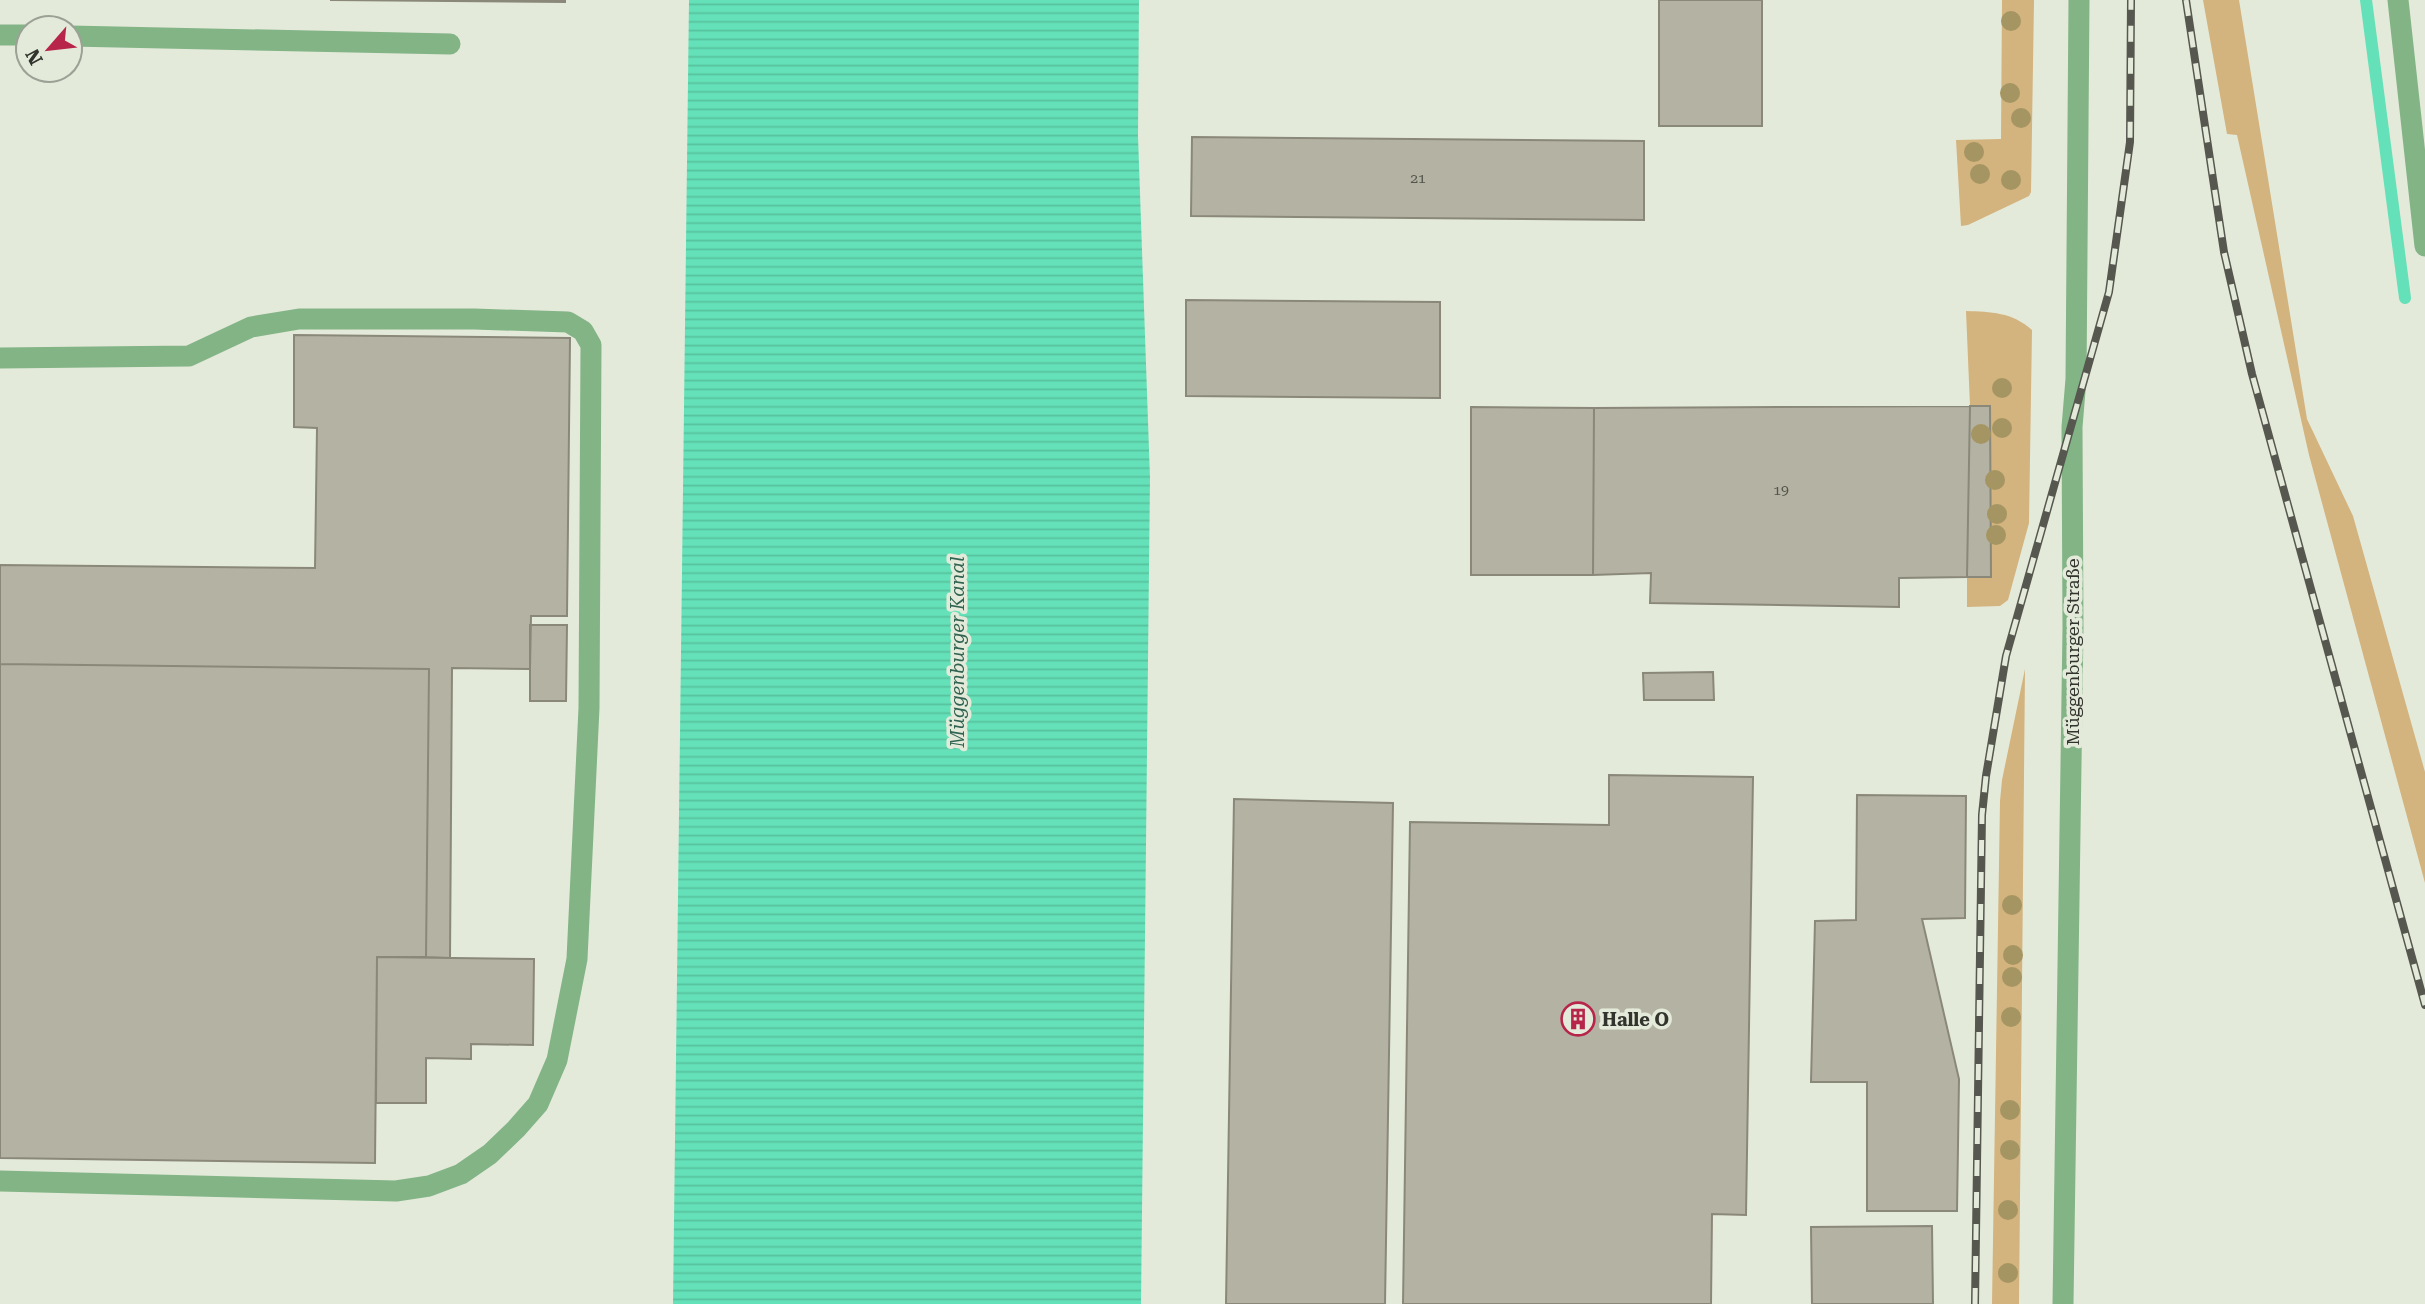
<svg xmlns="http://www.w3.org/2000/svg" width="2425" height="1304" viewBox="0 0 2425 1304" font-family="'Roboto Serif',serif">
<defs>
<pattern id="water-rules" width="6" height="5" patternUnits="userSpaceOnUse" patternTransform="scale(1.75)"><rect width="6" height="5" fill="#64e1b8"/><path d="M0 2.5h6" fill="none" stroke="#57c29e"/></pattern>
</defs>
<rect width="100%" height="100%" fill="#e4eada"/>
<!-- green -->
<path fill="#d3b37e" d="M2002 0H2034L2031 192 2029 196 1968 225 1961 226 1956 140 2001 139Z
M2203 0H2239L2307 419 2353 516 2425 772V883L2309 455 2237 135 2227 134Z
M1966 311C1991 312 2012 312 2032 330L2029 523 2008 600 2000 606 1967 607V577L1991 576 1990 406H1970Z
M2025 669 2019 1304H1992L2000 801 2002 780Z"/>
<!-- water -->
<path fill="url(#water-rules)" d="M689 0H1139L1138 136 1150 478 1141 1304H673Z"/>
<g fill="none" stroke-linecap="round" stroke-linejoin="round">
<!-- stream -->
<path stroke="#64e1b8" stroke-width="12" d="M2366 0 2405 298"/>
</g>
<!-- building -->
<path fill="#b4b3a3" stroke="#8a8879" stroke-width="2" d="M330 0H565V2Z
M1659 0H1762V126H1659Z
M1192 137 1644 141V220L1191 216Z
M1186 300 1440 302V398L1186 396Z
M294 335 570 338 567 616H531L530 669 452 668 450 958 426 957 429 669 0 664V565L315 568 317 428 294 427Z
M1970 406 1967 577 1899 578V607L1650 603 1651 573 1593 575 1594 408Z
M1970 406H1990L1991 577H1967Z
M1471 407 1594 408 1593 575H1471Z
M530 625H567L566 701H530Z
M0 664 429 669 426 957H377L375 1163 0 1158Z
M1713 672 1714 700H1644L1643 673Z
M1609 775 1753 777 1746 1215 1712 1214 1711 1304H1403L1410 822 1609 825Z
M1857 795 1966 796 1965 918 1922 919 1959 1079 1957 1211H1867V1082H1811L1815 921 1856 920Z
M1234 799 1393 803 1385 1304H1226Z
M377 957 534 959 533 1045 471 1044V1059L426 1058V1103H376Z
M1932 1226 1933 1304H1812L1811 1227Z"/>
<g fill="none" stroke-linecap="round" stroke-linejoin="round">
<!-- lane -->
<path stroke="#83b486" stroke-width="21" d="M2398 0 2425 246
M0 35H28
M70 36 450 44
M0 358 189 356 251 327 299 319H474L568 322 583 331 591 345 589 708 577 959 557 1060 538 1104 516 1129 490 1154 461 1174 429 1186 396 1191 0 1181"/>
<!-- street -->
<path stroke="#83b486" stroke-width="21" d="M2063 1304 2073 629 2072 427 2076 379 2079 0"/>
<defs>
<path id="rail" d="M2186 0 2224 252 2252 374 2425 1005
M1975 1304 1982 815 1986 776 2006 656 2109 292 2130 142 2131 0"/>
</defs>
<!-- rail casing -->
<use href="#rail" stroke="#565850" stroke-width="8"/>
<!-- rail -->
<use href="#rail" stroke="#e4eada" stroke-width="5" stroke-dasharray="16" stroke-linecap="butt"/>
</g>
<!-- trees -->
<g fill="#a59562">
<circle cx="2011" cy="21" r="10"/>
<circle cx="2010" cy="93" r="10"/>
<circle cx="2021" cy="118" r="10"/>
<circle cx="1974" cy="152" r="10"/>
<circle cx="1980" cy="174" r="10"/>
<circle cx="2011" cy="180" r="10"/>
<circle cx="2002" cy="388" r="10"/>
<circle cx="2002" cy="428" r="10"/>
<circle cx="1981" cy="434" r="10"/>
<circle cx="1995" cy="480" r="10"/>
<circle cx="1997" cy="514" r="10"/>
<circle cx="1996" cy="535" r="10"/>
<circle cx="2012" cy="905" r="10"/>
<circle cx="2013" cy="955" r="10"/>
<circle cx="2012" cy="977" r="10"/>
<circle cx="2011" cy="1017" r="10"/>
<circle cx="2010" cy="1110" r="10"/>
<circle cx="2010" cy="1150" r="10"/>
<circle cx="2008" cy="1210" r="10"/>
<circle cx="2008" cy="1273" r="10"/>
</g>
<!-- icons -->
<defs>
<symbol id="building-ring" viewBox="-11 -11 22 22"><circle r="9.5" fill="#e4eada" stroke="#b7264a" stroke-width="1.5"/><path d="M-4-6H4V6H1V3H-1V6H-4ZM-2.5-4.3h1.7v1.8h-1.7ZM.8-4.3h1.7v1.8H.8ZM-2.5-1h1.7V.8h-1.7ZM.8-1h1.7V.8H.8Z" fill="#b7264a"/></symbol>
</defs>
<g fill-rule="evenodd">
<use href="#building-ring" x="1559" y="1000" width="38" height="38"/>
</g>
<g text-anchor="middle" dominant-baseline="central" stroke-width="7" stroke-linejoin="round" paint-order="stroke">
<!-- number labels -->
<g font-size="14" fill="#52534a">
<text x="1418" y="178">21</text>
<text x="1781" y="490">19</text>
</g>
<!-- street labels -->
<g font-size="18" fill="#31332d" stroke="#e4eada">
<text transform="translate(2072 652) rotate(-90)">Müggenburger Straße</text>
</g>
<!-- poi labels -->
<g font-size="18" font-weight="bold" fill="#31332d" stroke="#e4eada" text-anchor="start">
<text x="1602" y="1019">Halle O</text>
</g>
<!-- water labels -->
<g font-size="19" font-style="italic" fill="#306351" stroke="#e4eada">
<text transform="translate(957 652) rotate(-90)">Müggenburger Kanal</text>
</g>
</g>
<!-- north arrow -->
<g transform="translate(49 49) rotate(242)"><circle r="33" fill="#e4eada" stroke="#9ca195" stroke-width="2"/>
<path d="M0-5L12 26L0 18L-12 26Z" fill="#b7264a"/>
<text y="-10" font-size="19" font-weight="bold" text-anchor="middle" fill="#31332d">N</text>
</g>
</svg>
